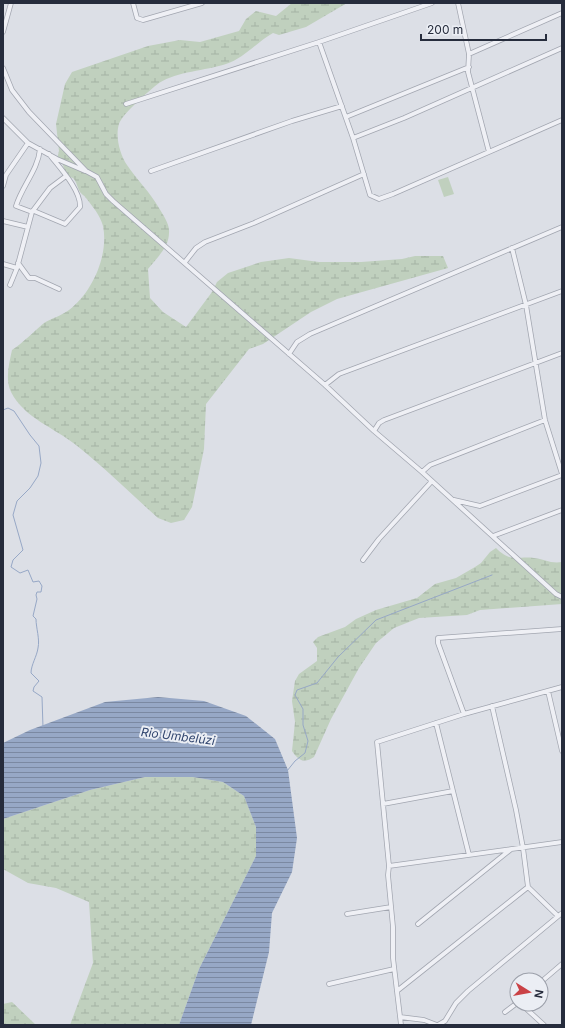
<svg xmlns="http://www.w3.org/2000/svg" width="565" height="1028" viewBox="0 0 565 1028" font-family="Inter,sans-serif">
<defs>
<pattern id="wetland-marsh" width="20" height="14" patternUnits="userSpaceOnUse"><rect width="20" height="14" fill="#c0d0be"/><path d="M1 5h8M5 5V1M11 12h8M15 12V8" fill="none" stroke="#a5b3a4"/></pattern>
<pattern id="water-rules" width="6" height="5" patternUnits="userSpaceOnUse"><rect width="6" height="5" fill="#97a8c6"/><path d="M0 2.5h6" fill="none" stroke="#7b89a2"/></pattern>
</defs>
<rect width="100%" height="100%" fill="#dcdfe6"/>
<!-- wetland -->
<path fill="url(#wetland-marsh)" d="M292 3H347L306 27 279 35 273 33C257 42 243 59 226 64 205 71 178 71 159 83 150 90 122 114 119 124 115 136 120 155 127 165 137 180 150 192 159 208 163 215 170 224 169 233 169 247 156 259 148 269L150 298 163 312 186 327 212 292 217 282 228 273 261 262 289 258 319 262H361L402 259 415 256H443L448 268 337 299 311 312 263 344 249 349 206 404 204 449 192 507 184 520 171 523 158 518C131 494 105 468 76 445 55 428 24 418 11 392 5 379 9 364 12 350 24 342 33 332 44 323 52 318 61 316 69 310 92 293 109 255 103 226 100 215 93 207 86 198 84 195 81 194 80 192 77 187 77 182 73 178L66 176 63 165 57 159 59 151 56 124 65 84 72 72 148 46 180 40 200 42 239 31 246 19 256 11 276 16Z
M496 548C511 563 517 556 534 558 544 559 551 564 562 562V604L480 610 467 615 419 618 394 628 376 643 359 668 331 719 314 757C304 764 298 760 292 751L295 722 292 701 295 681 299 674 317 661V648L313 642 318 637 345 627 356 619 376 610 417 598 435 584 456 578 475 567 481 563 490 552Z
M145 777H193L223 782 244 796 256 827V856L199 969 179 1025H70L93 963 89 902 56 888 28 883 3 869V819L90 790Z
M12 1002 36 1025H3V1004Z"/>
<!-- park -->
<path fill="#c0d0be" d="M448 177 454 194 444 197 438 180Z"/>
<!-- water -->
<path fill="url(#water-rules)" d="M158 697 204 701 246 716 275 739 288 770 297 838 292 872 272 913 269 952 251 1025H179L199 969 256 856V827L244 796 223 782 193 777H145L90 790 3 819V743L30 730 105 702Z"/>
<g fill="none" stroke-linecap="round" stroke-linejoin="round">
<!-- stream -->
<path stroke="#97a8c6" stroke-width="1" d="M3 410 8 408 14 411 30 435 39 446 41 463 38 476 30 488 17 501 13 515 23 550 13 560 11 567 20 573 28 570 33 582 39 581 42 586 41 592H37L36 595 37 599 33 616 36 619C36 628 40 639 38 648 37 656 31 665 31 673L39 681 34 687 33 691 42 697 43 727
M287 771 295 761 305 753 308 741 303 725V709L295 695 297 690 317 683 338 657 376 620 492 575"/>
<defs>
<path id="minor" d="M133 3 137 18 143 20 202 3
M458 3 469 54 468 72 489 152
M3 32 11 3
M319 42 353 138
M562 48 404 118 353 138 370 195 379 199 393 194 562 120
M469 54 562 13
M3 68 12 90 29 112 86 171 97 177 106 194 113 201 325 385 374 431 422 472 556 594 562 597
M126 104 319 42 432 3
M346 117 469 67
M3 118 28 143 57 159 85 171
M151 171 292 121 342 106
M3 186 6 175 28 143
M34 211 65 224 80 207C81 190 59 167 49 154
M32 212 16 206C22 186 38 170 40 149
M3 221 28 227
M512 248 526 305 545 420 562 474
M185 262 196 248 205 242 254 223 364 174
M18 263 29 278H35L59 289
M3 264 17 268
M10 285 17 268 32 212 50 188 66 176
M289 354 297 342 310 334 562 227
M325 385 339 374 562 291
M374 431 379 423 384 420 562 353
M422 472 430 465 545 420
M454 500 480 506 562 475
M493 536 562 510
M363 560 379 539 432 481
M548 691 562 751
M492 706 516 810 523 848 528 887 558 916
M464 714 438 643V638L562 629
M436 723 469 855
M383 804 453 791
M389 866 562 842
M347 914 391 907
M418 924 510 850
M541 982 562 964
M329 984 394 969
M397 991 528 887
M521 1004 544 1025
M505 1012 517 1003
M400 1017 424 1020 437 1025
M401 1025 393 958V927L388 875 389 866 377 742 464 714 562 687
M438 1025 445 1021 456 1003 468 991 562 913"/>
</defs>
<!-- minor casing -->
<use href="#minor" stroke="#a2a6b0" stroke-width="5.5"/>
<!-- minor -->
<use href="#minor" stroke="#eff0f5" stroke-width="4"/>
</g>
<g text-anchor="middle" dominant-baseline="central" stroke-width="4" stroke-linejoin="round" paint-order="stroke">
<!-- water labels -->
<g font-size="12" font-style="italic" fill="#32466f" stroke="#ebeef4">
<text transform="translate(178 736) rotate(7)">Rio Umbelúzi</text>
</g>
</g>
<!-- border -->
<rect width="565" height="1028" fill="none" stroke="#262c3c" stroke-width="8"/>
<!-- north arrow -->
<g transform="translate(529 992) rotate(101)"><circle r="19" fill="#ebeef4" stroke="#9ca0aa"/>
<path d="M0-3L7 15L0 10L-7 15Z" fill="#ca4246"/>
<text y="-6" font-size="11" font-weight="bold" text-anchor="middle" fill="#262c3c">N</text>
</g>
<!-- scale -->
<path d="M421 34v6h125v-6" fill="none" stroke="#262c3c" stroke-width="2"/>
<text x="427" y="34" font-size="12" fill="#262c3c" stroke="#ebeef4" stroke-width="3" paint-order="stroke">200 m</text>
</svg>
